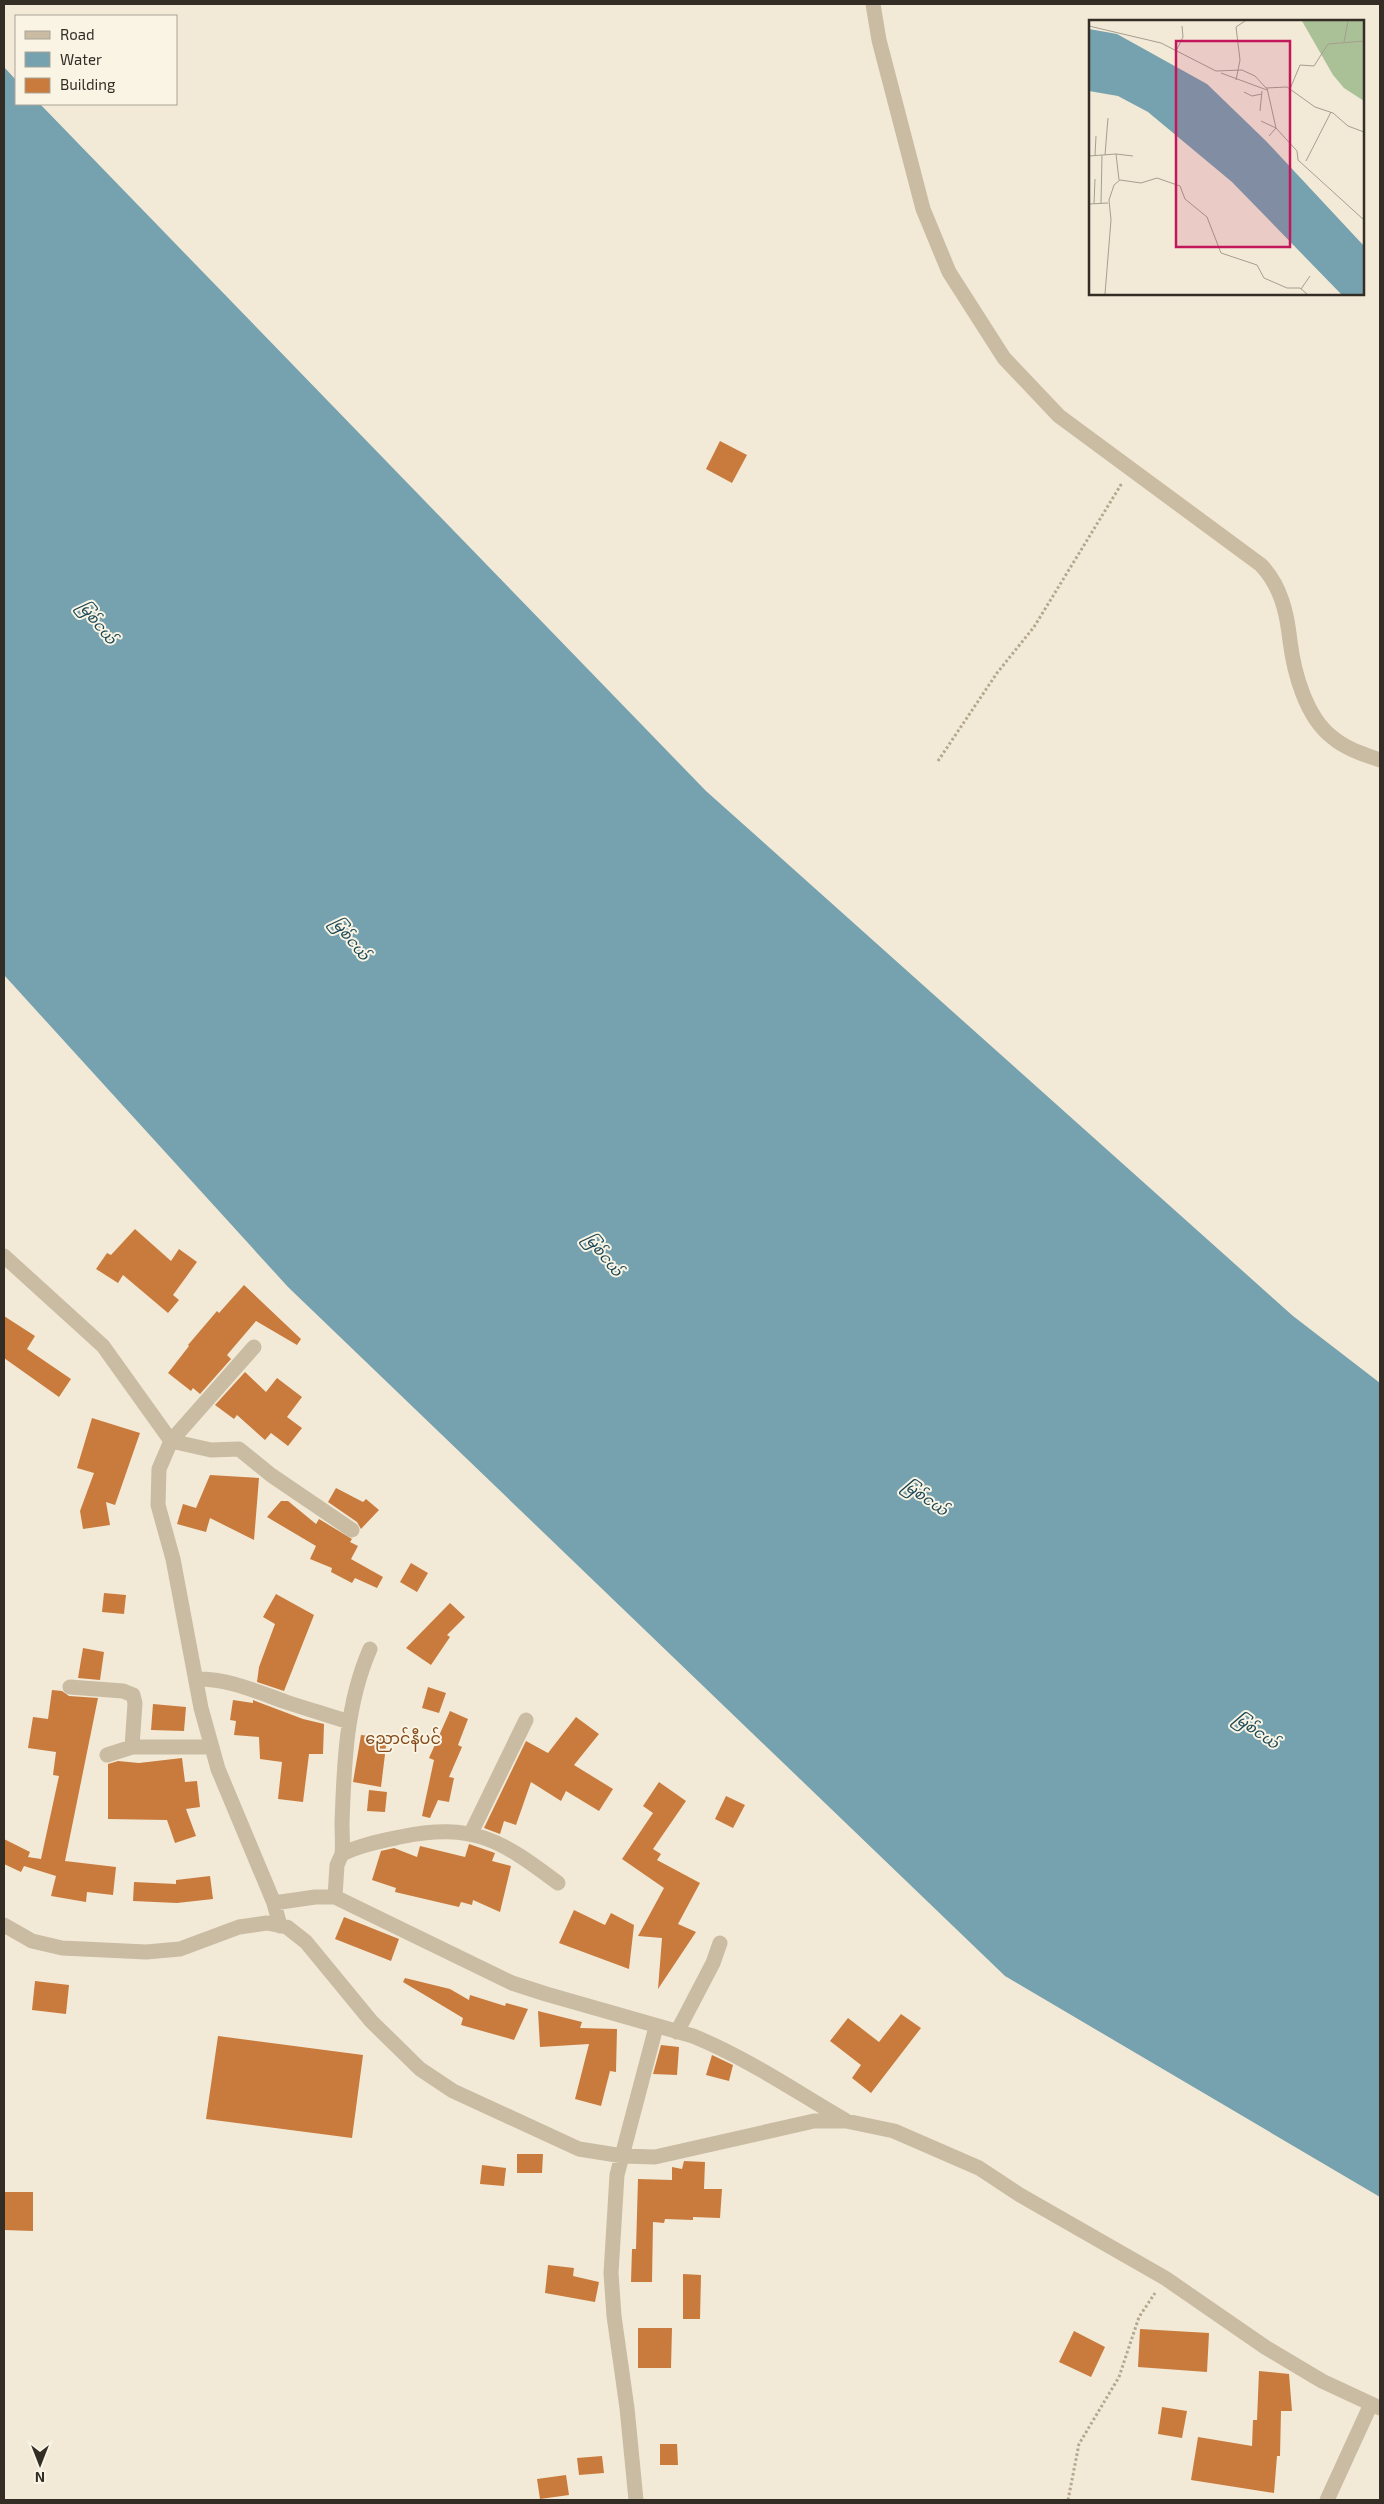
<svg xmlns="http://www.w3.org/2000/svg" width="1384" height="2504" viewBox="0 0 1384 2504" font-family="'Exo 2','Noto Sans Myanmar',sans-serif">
<rect width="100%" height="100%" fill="#f2ead7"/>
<!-- water -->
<path fill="#76a1af" d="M4 67 16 80V104H40L706 791 1293 1316 1380 1383V2197L1005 1976 288 1287 4 975Z"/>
<!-- building -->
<path fill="#c97b3d" d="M720 441 747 455 732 483 706 469Z
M135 1229 171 1261 179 1249 197 1262 173 1295 179 1300 168 1313 123 1275 118 1283 96 1269 107 1253 111 1255Z
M244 1285 301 1339 297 1345 256 1321 227 1355 231 1359 200 1394 193 1388 191 1391 168 1373 189 1346 188 1345 217 1311 219 1313Z
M4 1316 35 1336 27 1349 71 1379 59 1397 4 1358Z
M245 1372 266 1392 277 1378 302 1397 287 1417 302 1428 288 1446 271 1433 265 1440 237 1415 234 1419 215 1405Z
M92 1418 140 1433 115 1505 106 1502 110 1525 83 1529 80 1511 94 1473 77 1468Z
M210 1475 259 1478 254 1540 210 1518 206 1532 177 1524 183 1504 196 1508Z
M336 1488 363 1502 366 1499 379 1510 361 1529 357 1522 328 1502Z
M281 1501H288L316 1524 319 1519 352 1539 350 1542 358 1546 351 1559 383 1577 377 1588 355 1578 352 1583 331 1572 332 1568 310 1559 316 1546 267 1517Z
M411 1563 428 1573 417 1592 400 1582Z
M104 1593 126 1595 124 1614 102 1612Z
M276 1594 314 1615 284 1691 257 1682 259 1667 275 1624 263 1617Z
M450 1603 465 1617 447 1635 450 1637 431 1665 406 1648Z
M83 1648 104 1652 100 1680 78 1678Z
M428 1687 446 1693 439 1713 422 1708Z
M52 1690 62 1691 69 1696 98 1698 65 1861 116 1867 113 1895 87 1892 86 1902 51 1896 56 1876 24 1866 21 1872 4 1864V1839L30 1852 28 1857 41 1859 59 1776 53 1775 56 1752 28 1748 33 1717 48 1719Z
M233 1700 253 1703V1700L303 1719 324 1724 323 1754H309L303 1802 278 1799 282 1762 260 1759 259 1737 234 1735 236 1721 230 1720Z
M153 1704 186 1707 184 1731 151 1730Z
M450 1711 468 1719 458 1745 462 1747 449 1777 454 1778 449 1802 438 1800 430 1818 422 1816 434 1760 429 1758Z
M576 1717 599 1734 574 1765 613 1789 599 1811 566 1791 561 1801 531 1782 516 1825 504 1821 500 1834 484 1828 526 1741 548 1753Z
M361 1735 387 1738 381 1787 353 1782Z
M182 1758 185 1782 197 1781 200 1807 186 1809 196 1836 175 1843 167 1820 108 1819V1764L118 1761 139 1763Z
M659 1782 686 1801 653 1849 661 1854 657 1860 700 1883 678 1924 696 1932 658 1989 662 1938 638 1936 664 1888 622 1859 653 1813 643 1806Z
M369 1790 387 1792 385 1812 367 1811Z
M726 1796 745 1805 733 1828 715 1819Z
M469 1844 495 1853 492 1861 511 1866 500 1912 473 1900 472 1905 461 1902 459 1907 395 1892 396 1888 372 1880 381 1851 394 1848 417 1857 420 1846 465 1857Z
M210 1876 213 1899 177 1903 133 1901 134 1882 176 1884V1880Z
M574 1910 605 1925 611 1913 634 1925 629 1969 559 1943Z
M344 1917 399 1939 391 1961 335 1939Z
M405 1978 450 1989 469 2000 470 1995 505 2006 506 2003 528 2009 514 2040 461 2025 463 2018 403 1982Z
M35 1981 69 1985 66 2014 32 2010Z
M538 2011 582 2022 580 2028 617 2029 616 2072 610 2071 601 2106 575 2099 589 2044 540 2047Z
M901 2014 921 2028 871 2093 852 2078 861 2065 830 2041 848 2018 879 2042Z
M218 2036 363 2055 352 2138 206 2119Z
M661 2045 679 2047 677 2075 653 2074Z
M712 2055 733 2065 729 2081 706 2075Z
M517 2154H543L542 2173H517Z
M684 2161 705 2162 704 2189H722L720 2218 693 2217V2220L665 2219 664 2223 653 2222 652 2282H631L632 2249H636L638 2179 672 2180V2167L682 2169Z
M482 2165 506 2168 504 2186 480 2184Z
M4 2192H33V2231L4 2230Z
M548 2265 574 2268 573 2276 599 2282 595 2302 545 2293Z
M683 2274 701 2275 700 2319H683Z
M638 2328H672L671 2368H638Z
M1140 2329 1209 2333 1207 2372 1138 2367Z
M1074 2331 1105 2347 1091 2377 1059 2362Z
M1259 2371 1289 2374 1292 2411H1281L1280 2456H1277L1274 2493 1191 2480 1198 2437 1252 2446 1253 2420H1257Z
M1162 2407 1187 2411 1182 2438 1158 2434Z
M660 2444H677L678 2465H660Z
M602 2456 604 2473 579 2475 577 2458Z
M566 2475 569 2495 540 2499 537 2479Z"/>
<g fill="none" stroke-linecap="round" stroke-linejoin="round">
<!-- path -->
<path stroke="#b5a78d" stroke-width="3" stroke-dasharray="2.5 2.5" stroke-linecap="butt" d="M938 761 997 673 1034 627 1122 483
M1068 2500 1079 2444 1119 2377 1139 2317 1155 2293"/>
<!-- minor -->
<path stroke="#cabca3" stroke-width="15" d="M873 4 879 40 923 209 949 272 1004 358 1059 416 1261 565C1281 586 1287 613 1290 641 1294 673 1306 717 1332 737 1346 749 1363 754 1380 760
M4 1256 103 1346 171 1441 159 1469 158 1505 173 1559 201 1708 218 1769 274 1903 280 1926
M254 1347 171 1441 211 1450 239 1449 271 1475 352 1530
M197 1679C230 1679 255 1691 286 1702 307 1709 328 1715 349 1722
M70 1687 123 1691 133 1695 135 1703 132 1747
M107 1755 132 1747H211
M471 1833 526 1720
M342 1854C360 1845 381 1841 400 1837 473 1822 501 1840 558 1883
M335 1897 337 1865 342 1854C343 1844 342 1834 342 1823 344 1764 346 1704 370 1649
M274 1903 315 1897H335L512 1983 546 1994 693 2036C747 2058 795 2091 845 2120
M4 1925 32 1941 62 1948 146 1952 180 1949 239 1927 267 1923 287 1927 306 1942 371 2021 420 2069 453 2091 579 2149 623 2156 655 2157 814 2121H846L894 2131 979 2168 1020 2195 1165 2278 1265 2347 1322 2381 1380 2408
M677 2032 713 1963 720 1943
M636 2500 627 2408 614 2316 611 2273 617 2175 656 2027
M1327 2500 1371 2404"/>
</g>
<g text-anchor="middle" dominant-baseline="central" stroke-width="4" stroke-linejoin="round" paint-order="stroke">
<!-- water labels -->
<g font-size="15" font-style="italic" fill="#1a4757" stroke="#f9f4e3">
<text transform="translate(98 622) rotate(51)">မြစ်ငယ်</text>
<text transform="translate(351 938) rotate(51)">မြစ်ငယ်</text>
<text transform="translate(604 1254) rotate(51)">မြစ်ငယ်</text>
<text transform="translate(926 1497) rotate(35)">မြစ်ငယ်</text>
<text transform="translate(1257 1730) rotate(35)">မြစ်ငယ်</text>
</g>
<!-- quarter labels -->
<g font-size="16" fill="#854a1c" stroke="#f9f4e3">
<text x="403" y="1737">ညောင်နီပင်</text>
</g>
</g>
<!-- overview -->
<g transform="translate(1089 20)">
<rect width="275" height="275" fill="#f2ead7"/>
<path d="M213 1H275V81L255 68 244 55Z" fill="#aac197"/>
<path d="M0 9 28 14 118 64 177 121 275 226V274H252L143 162 59 92 29 76 0 71Z" fill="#76a1af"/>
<path fill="none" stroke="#a69e90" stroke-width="1" d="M0 6 72 23 127 51 153 50 166 56 177 68 198 67 226 87 244 93 259 106 275 112M255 22 259 1M88 29 94 17 93 6M132 53 178 70M147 60 151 40 147 7 156 1M178 68 187 108 208 131 209 140 275 200M201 69 211 45 225 46 239 24 275 21M155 72 163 76 173 74M171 91 173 71M172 101 187 108 180 116M27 134 44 136M16 135 19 98M0 136 27 134 30 160M6 136 7 116M217 141 242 92M0 184 19 183M5 184 6 159M12 184 13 135M212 269 221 256M16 274 22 200 20 180 25 165 31 160 52 163 68 158 91 166 96 179 118 197 132 233 168 245 175 258 198 268H211L218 274"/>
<path fill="#c2185b" fill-opacity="0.15" stroke="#c2185b" stroke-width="2.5" d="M87 21H201V227H87Z"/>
<rect width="275" height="275" fill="none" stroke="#342d25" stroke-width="2.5"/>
</g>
<!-- border -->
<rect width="1384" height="2504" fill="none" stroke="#342d25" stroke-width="10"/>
<!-- legend -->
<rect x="15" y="15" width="162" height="90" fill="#f9f4e3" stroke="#aaa497"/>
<rect x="25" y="31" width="25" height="8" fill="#cabca3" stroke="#aaa497"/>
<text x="60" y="40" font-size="15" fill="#342d25">Road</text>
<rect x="25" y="52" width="25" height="15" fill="#76a1af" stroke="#aaa497"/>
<text x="60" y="65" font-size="15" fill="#342d25">Water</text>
<rect x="25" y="78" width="25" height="15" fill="#c97b3d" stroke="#aaa497"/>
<text x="60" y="90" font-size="15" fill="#342d25">Building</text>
<!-- north arrow -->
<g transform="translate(40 2464) rotate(180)" stroke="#f9f4e3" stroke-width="4" paint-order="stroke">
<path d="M0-4L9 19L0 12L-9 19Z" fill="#342d25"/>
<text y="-8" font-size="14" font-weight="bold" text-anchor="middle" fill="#342d25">N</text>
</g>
</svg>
